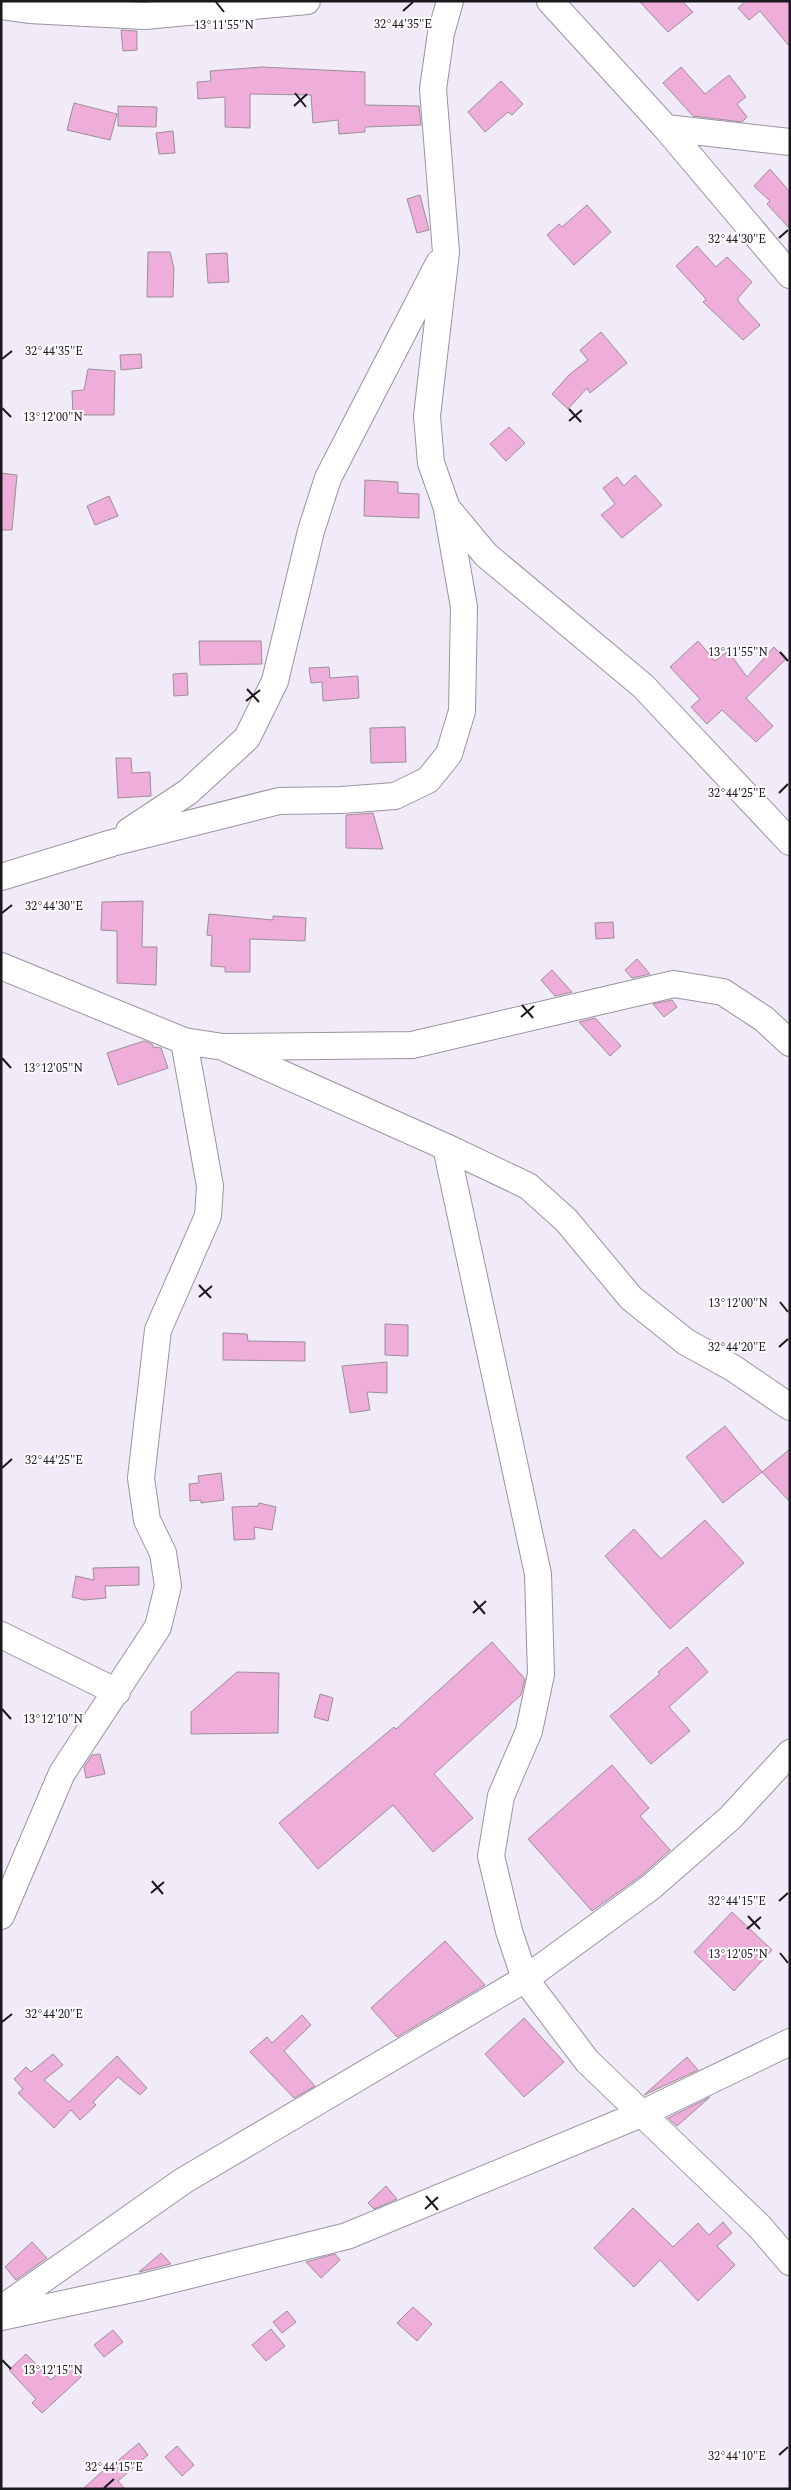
<svg xmlns="http://www.w3.org/2000/svg" width="791" height="2490" viewBox="0 0 791 2490" font-family="Spectral,serif">
<rect width="100%" height="100%" fill="#f1eaf8"/>
<!-- building -->
<path fill="#efadda" stroke="#9c8f98" d="M639 1H682L693 12 668 32Z
M746 1H790V47L760 11 749 20 738 8Z
M121 30 137 31V50L123 51Z
M262 67 365 72V105L419 106 421 125 365 127V132L339 134 338 120 313 123 311 95 250 94V128L225 127V97L198 99 197 82 211 81 210 71Z
M681 67 705 94 729 75 746 97 737 104 747 117 742 122 693 116 663 83Z
M501 81 523 104 512 115 508 112 485 132 468 112Z
M74 103 117 114 110 140 67 130Z
M118 106 157 107 156 127 118 126Z
M173 131 175 153 159 154 156 133Z
M770 169 790 192V229L767 204 770 201 754 186Z
M420 195 429 230 417 233 407 199Z
M587 205 611 232 574 265 547 235 559 224 562 227Z
M697 246 716 267 727 257 752 282 738 298V301L760 325 743 340 703 302 706 299 676 266Z
M148 252H170L174 268 173 297H147Z
M227 253 229 282 208 283 206 254Z
M601 332 627 363 590 393 587 388 568 409 552 394 570 374 588 360 580 350Z
M141 354 142 368 121 370 120 355Z
M88 369 115 371 114 415H73L72 391 84 390Z
M509 427 525 443 506 461 490 444Z
M1 473 17 475 12 530H1Z
M635 475 662 505 622 538 601 515 615 504 603 488 617 477 624 486Z
M365 480 398 482V493L419 494V518L364 516Z
M109 496 118 516 95 525 87 506Z
M199 641H261L262 664 200 665Z
M698 641 715 661 728 651 747 677 774 647 786 659 746 698 773 726 756 742 722 710 707 724 691 707 700 699 670 667Z
M329 667 330 678 358 676 359 698 323 701 322 682 311 683 309 668Z
M187 673 188 695 174 696 173 674Z
M405 727 406 762 371 763 370 728Z
M116 758H131L132 773 150 772 151 796 118 798Z
M373 813 383 849 346 848V815Z
M143 901 142 947H157L156 985 117 983V931L101 930 102 902Z
M209 914 273 920V916L306 918 305 941 250 939V972H225V967L211 966 212 936 207 935Z
M613 922 614 938 596 939 595 923Z
M637 959 650 974 632 978 625 970Z
M552 970 572 992 555 996 541 980Z
M672 1000 677 1007 664 1017 653 1004Z
M595 1018 621 1046 610 1056 579 1022Z
M144 1041 152 1044 153 1047 161 1048 168 1068 118 1085 107 1053Z
M385 1324 408 1325V1356L385 1355Z
M223 1333 247 1334 248 1341 305 1342V1361L223 1360Z
M387 1362V1393L367 1392 370 1410 350 1413 342 1366Z
M725 1426 762 1472 723 1503 686 1457Z
M790 1449V1502L762 1472Z
M221 1473 224 1500 201 1503V1500L190 1501 189 1484 199 1483 198 1476Z
M259 1503 276 1507 272 1530 254 1527 255 1539 234 1540 232 1507 258 1506Z
M705 1520 744 1563 670 1629 605 1556 634 1529 661 1559Z
M139 1567V1585L105 1586 106 1598 84 1600 72 1597 76 1576 94 1580 93 1568Z
M492 1642 525 1679 521 1695 434 1774 473 1818 433 1852 393 1805 318 1869 279 1823 394 1727 396 1729Z
M687 1647 708 1672 669 1707 690 1731 651 1764 610 1716 660 1674 658 1672Z
M237 1672 279 1673 278 1733 191 1734V1712Z
M320 1694 333 1698 328 1721 314 1717Z
M100 1754 105 1774 86 1778 84 1767 92 1755Z
M612 1765 649 1808 640 1816 670 1850 642 1875 592 1911 528 1839Z
M732 1912 772 1950 734 1991 694 1952Z
M445 1941 485 1985 397 2037 371 2008Z
M302 2015 311 2025 284 2051 315 2086 294 2098 250 2052 267 2037 272 2043Z
M524 2018 564 2062 524 2097 485 2054Z
M53 2054 63 2065 44 2080 69 2102 117 2056 147 2088 140 2095 118 2077 93 2102 96 2105 80 2120 71 2110 54 2128 18 2093 23 2089 14 2079 26 2067 31 2072Z
M687 2057 698 2070 644 2095Z
M710 2097 677 2126 668 2118Z
M386 2186 397 2199 374 2209 368 2203Z
M633 2208 673 2247 698 2223 709 2235 723 2222 732 2233 717 2246 735 2265 698 2301 660 2260 634 2287 594 2248Z
M32 2242 47 2258 16 2280 5 2267Z
M161 2253 171 2264 139 2272Z
M335 2254 340 2260 321 2278 306 2262Z
M413 2307 432 2324 417 2341 397 2323Z
M287 2311 296 2322 282 2333 273 2322Z
M271 2329 285 2346 266 2361 252 2345Z
M113 2330 123 2342 104 2357 94 2345Z
M26 2354 51 2380 69 2363 81 2377 42 2413 32 2403 36 2399 9 2370Z
M139 2443 148 2455 118 2481 125 2489H83L106 2468 107 2470Z
M177 2446 194 2465 182 2476 165 2457Z"/>
<g fill="none" stroke-linecap="round" stroke-linejoin="round">
<defs>
<path id="minor" d="M450 1 441 33 433 89 446 252 427 416 431 463 447 508 486 555 643 686 790 842
M550 1 666 128 790 275
M1 6 29 10 145 16 307 1
M666 128 790 142
M129 831 188 792 247 738 275 681 311 531 328 478 439 263
M1 877 112 843 279 801 341 800 395 796 428 780 449 754 462 711 464 607 447 510
M1 966 184 1041 223 1047 412 1045 674 984 723 992 764 1019 790 1043
M229 1050 446 1147 528 1186 566 1220 631 1298 686 1342 733 1368 790 1407
M446 1147 538 1574 541 1674 529 1731 501 1796 491 1856 509 1931 525 1979 587 2061 760 2227 790 2262
M1 1635 117 1692
M1 1916 62 1773 158 1627 168 1586 163 1553 147 1520 141 1478 158 1330 208 1216 210 1186 184 1041
M1 2309 183 2181 525 1979 651 1887 730 1818 790 1753
M1 2317 142 2287 347 2236 641 2114 790 2042"/>
</defs>
<!-- minor casing -->
<use href="#minor" stroke="#9a94a1" stroke-width="28"/>
<!-- minor -->
<use href="#minor" stroke="#fff" stroke-width="26"/>
</g>
<!-- ticks -->
<path fill="none" stroke="#1b191e" stroke-width="2" d="M216 2 224 12M403 11 413 2M295 93 306 107M294 106 307 94M779 238 788 230M2 359 12 351M2 408 11 417M569 409 581 422M569 421 582 410M780 652 788 661M247 689 259 702M246 701 260 690M779 793 788 784M2 913 12 905M522 1005 533 1018M521 1017 534 1006M2 1058 11 1068M199 1285 211 1298M199 1297 212 1286M780 1302 788 1312M779 1347 788 1339M2 1468 12 1459M474 1601 485 1614M473 1613 486 1601M2 1709 11 1719M152 1881 163 1894M151 1893 164 1882M779 1901 788 1893M748 1916 760 1929M747 1929 761 1917M780 1953 788 1963M2 2022 12 2014M426 2196 438 2210M425 2209 438 2197M2 2360 11 2369M779 2455 788 2447M104 2488 114 2479"/>
<g font-size="12" text-anchor="middle" fill="#1b191e" stroke="#fcfafd" stroke-width="4" stroke-linejoin="round" paint-order="stroke">
<text x="403" y="28">32°44'35"E</text>
<text x="224" y="29">13°11'55"N</text>
<text x="737" y="243">32°44'30"E</text>
<text x="54" y="355">32°44'35"E</text>
<text x="53" y="421">13°12'00"N</text>
<text x="738" y="656">13°11'55"N</text>
<text x="737" y="797">32°44'25"E</text>
<text x="54" y="910">32°44'30"E</text>
<text x="53" y="1072">13°12'05"N</text>
<text x="738" y="1307">13°12'00"N</text>
<text x="737" y="1351">32°44'20"E</text>
<text x="54" y="1464">32°44'25"E</text>
<text x="53" y="1723">13°12'10"N</text>
<text x="737" y="1905">32°44'15"E</text>
<text x="738" y="1958">13°12'05"N</text>
<text x="54" y="2018">32°44'20"E</text>
<text x="53" y="2374">13°12'15"N</text>
<text x="737" y="2460">32°44'10"E</text>
<text x="114" y="2471">32°44'15"E</text>
</g>
<!-- border -->
<rect width="791" height="2490" fill="none" stroke="#1b191e" stroke-width="5"/>
</svg>
